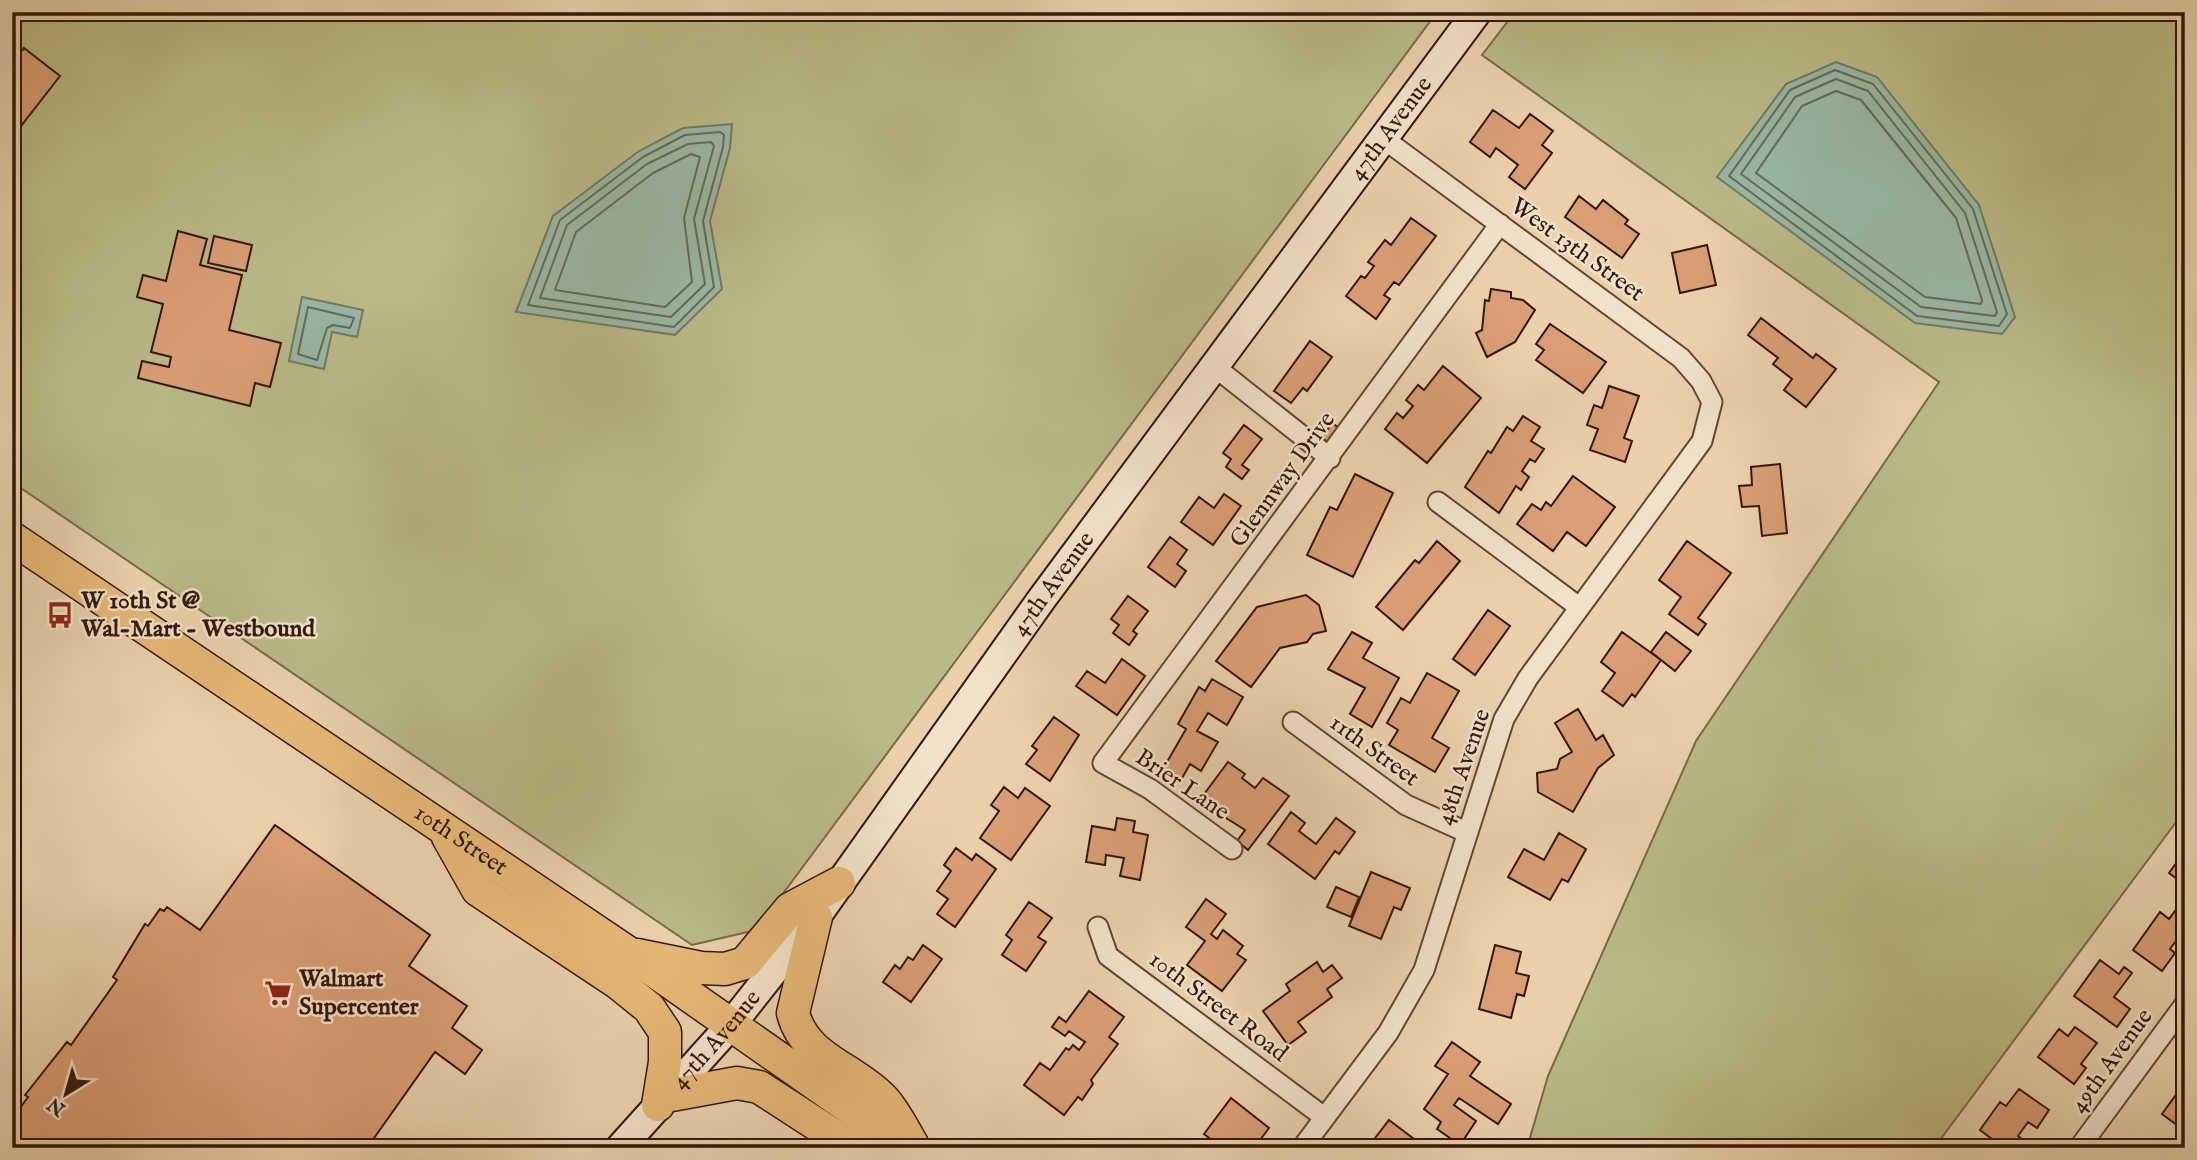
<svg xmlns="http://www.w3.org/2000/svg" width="2197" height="1160" viewBox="0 0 2197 1160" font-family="'IM FELL English',serif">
<rect width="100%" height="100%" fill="#ead1ac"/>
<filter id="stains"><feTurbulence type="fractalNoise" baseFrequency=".00286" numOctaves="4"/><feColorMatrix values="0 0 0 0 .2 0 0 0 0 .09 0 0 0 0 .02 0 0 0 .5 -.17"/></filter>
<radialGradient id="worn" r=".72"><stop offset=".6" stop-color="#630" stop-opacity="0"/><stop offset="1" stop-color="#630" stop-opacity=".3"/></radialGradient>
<!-- green -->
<path fill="#baba87" stroke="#786848" stroke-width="2" d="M12 12H1437L756 930 692 945 12 482Z
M1515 12H2185V810L1934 1148H1527L1548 1076 1696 741 1939 382 1482 55Z"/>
<!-- water -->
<path fill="#99b8a4" stroke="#717866" stroke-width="2" d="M1836 62 1877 77 1979 205 2015 317 2002 334 1915 323 1717 177 1786 84Z
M732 124 730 148 710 221 722 289 675 335 516 312 553 216 639 151 683 128Z
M302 297 363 310 357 337 332 332 324 369 289 361Z"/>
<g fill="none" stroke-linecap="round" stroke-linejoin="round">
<!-- shore -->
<path stroke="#676856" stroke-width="2" d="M1835 70 1873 84 1973 209 2007 314 1999 326 1917 316 1729 176 1790 90Z
M1836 79 1868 91 1965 213 1997 312 1995 316 1921 307 1741 174 1795 97Z
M1836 91 1861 100 1956 218 1982 300 1981 304 1925 297 1756 173 1802 106Z
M720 132 724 135 723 147 703 221 714 287 674 327 528 305 560 220 643 157 685 135Z
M711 142 714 146 694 219 705 284 671 317 540 298 567 225 647 164 688 144Z
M691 154 700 157 684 218 692 282 665 307 555 290 576 232 653 173Z
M308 307 354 318 350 328 333 325 327 328 317 360 298 354Z"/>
</g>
<!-- building -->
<path fill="#da9e76" stroke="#351709" stroke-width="2" d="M24 48 60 76 21 126 12 119V64Z
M1493 110 1519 128 1530 114 1553 131 1542 145 1552 153 1525 189 1509 177 1518 165 1496 148 1490 157 1470 142Z
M1579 196 1596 209 1603 200 1628 220 1625 224 1639 234 1622 258 1565 217Z
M1411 218 1436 236 1399 285 1394 282 1384 295 1390 299 1376 319 1346 296 1361 276 1365 278 1374 266 1368 262 1385 240 1391 245Z
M178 231 207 239 200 265 242 275 229 330 281 343 270 387 255 383 250 406 138 378 142 361 169 367 171 357 151 352 163 304 137 297 143 275 166 281Z
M214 236 252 245 246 271 208 263Z
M1707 245 1716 285 1680 293 1672 253Z
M1491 289 1511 292V298L1523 300 1535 310 1515 342 1487 357 1476 333 1482 330 1485 300 1489 301Z
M1761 318 1813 358 1816 354 1836 369 1806 407 1784 390 1792 379 1773 364 1778 358 1748 335Z
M1550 324 1606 362 1583 393 1536 360 1544 350 1536 344Z
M1310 341 1332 357 1307 391 1303 388 1291 403 1274 391Z
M1443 366 1481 398 1427 463 1385 429 1397 413 1403 418 1413 406 1406 400 1418 385 1424 390Z
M1609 386 1639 396 1624 438 1632 441 1625 462 1590 450 1598 429 1587 425 1594 405 1602 408Z
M1523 416 1540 427 1531 441 1544 449 1535 462 1530 459 1522 471 1529 477 1521 490 1516 486 1499 513 1465 487 1488 451 1491 453 1507 427 1513 431Z
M1332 423 1342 430 1331 444 1322 438Z
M1244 425 1262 439 1242 465 1249 470 1242 479 1226 467 1231 459 1223 453Z
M1780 464 1787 533 1762 536 1759 506 1742 507 1739 486 1752 485 1751 467Z
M1355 474 1393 493 1353 577 1307 555 1330 507 1337 510Z
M1573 476 1615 507 1586 546 1567 532 1553 551 1517 524 1532 504 1541 510 1546 502 1551 506Z
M1224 494 1241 506 1213 545 1181 522 1199 497 1214 508Z
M1170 537 1187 550 1177 564 1186 571 1175 587 1148 567Z
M1437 541 1460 561 1403 630 1376 607 1415 560 1419 563Z
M1687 541 1731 573 1698 618 1706 624 1698 635 1669 614 1681 597 1659 580Z
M1306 595 1319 605 1326 631 1313 634 1307 642 1280 648 1251 687 1216 661 1257 607Z
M1128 596 1148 611 1133 631 1137 634 1129 645 1113 633 1119 625 1111 619Z
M1488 610 1510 626 1475 675 1453 659Z
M1352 632 1372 643 1363 658 1399 678 1372 727 1350 714 1365 688 1328 669Z
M1622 632 1661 660 1635 697 1632 694 1623 706 1602 691 1615 673 1601 662Z
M1666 632 1691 651 1675 671 1651 652Z
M1122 659 1145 676 1117 715 1076 686 1087 671 1105 683Z
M1427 673 1459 691 1432 738 1449 748 1435 772 1389 745 1398 730 1387 723 1401 698 1410 703Z
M1212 679 1243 697 1227 725 1208 713 1197 731 1218 742 1201 771 1190 764 1181 780 1163 769 1186 729 1178 724 1199 687 1205 691Z
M1578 709 1596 740 1603 735 1614 755 1598 768 1573 812 1538 792 1537 773 1557 769 1560 759 1572 752 1555 723Z
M1054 717 1079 735 1050 781 1026 764 1037 750 1032 746Z
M1228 762 1245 774 1242 778 1255 788 1263 778 1289 796 1248 850 1237 841 1245 830 1199 801Z
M1004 787 1018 798 1025 788 1050 806 1011 860 980 838 999 811 991 805Z
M1291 812 1305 823 1299 831 1316 844 1336 818 1355 832 1339 854 1335 851 1315 879 1268 844Z
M1117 818 1135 821 1133 832 1148 835 1140 880 1120 876 1124 858 1106 855 1105 865 1086 862 1092 826 1115 830Z
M275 825 430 935 409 966 467 1006 452 1028 482 1050 465 1074 435 1052 367 1148H28L12 1136 15 1124 12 1119 28 1097 25 1095 67 1042 71 1045 117 980 113 977 145 924 148 926 160 909 164 911 167 907 200 930Z
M1559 833 1586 849 1568 882 1562 879 1550 900 1508 877 1524 849 1544 860Z
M956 848 972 860 976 854 996 869 955 927 937 914 948 899 937 891 951 871 944 865Z
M2185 851V885L2169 873Z
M1371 872 1410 888 1401 910 1394 907 1381 939 1349 926Z
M1336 887 1359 897 1351 917 1327 907Z
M1206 899 1226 914 1211 934 1217 939 1223 930 1243 946 1237 954 1246 960 1222 991 1187 965 1205 941 1186 927Z
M1029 902 1052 918 1038 937 1046 942 1026 971 1002 955 1012 940 1006 935Z
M2180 904 2185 907V929L2170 949 2175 953 2162 971 2133 950 2160 912 2169 919Z
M923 945 942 959 911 1002 883 982 895 965 900 969 908 957 913 960Z
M1495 945 1521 952 1516 973 1529 976 1524 996 1517 994 1511 1018 1479 1009Z
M2100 960 2119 974 2124 967 2132 973 2114 997 2130 1009 2117 1027 2074 996Z
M1317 962 1323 972 1332 965 1342 978 1327 989 1332 997 1298 1022 1306 1032 1288 1045 1263 1011 1290 991 1286 984Z
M1089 991 1124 1017 1109 1037 1118 1044 1091 1080 1093 1084 1082 1100 1078 1097 1064 1115 1024 1085 1040 1063 1050 1070 1066 1048 1069 1050 1073 1045 1079 1050 1085 1042 1069 1031 1065 1036 1052 1027 1059 1017 1066 1022Z
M2075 1027 2097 1043 2081 1064 2086 1068 2074 1084 2038 1057 2059 1029 2068 1036Z
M1452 1042 1480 1062 1470 1076 1511 1104 1498 1124 1459 1098 1454 1105 1476 1121 1460 1145 1437 1129 1441 1122 1424 1109 1448 1074 1435 1066Z
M2019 1089 2049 1110 2037 1128 2028 1122 2018 1136 2030 1145 2028 1148H2004L1980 1130 2000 1102 2006 1106Z
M2178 1092 2182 1095 2185 1092V1131L2162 1114Z
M1231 1098 1269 1128 1254 1148H1222L1204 1134Z
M1389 1120 1426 1148H1387L1375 1138Z"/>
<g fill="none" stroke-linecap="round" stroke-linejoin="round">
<defs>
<path id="minor" d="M1215 367 1330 458
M1438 502 1579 607
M1293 722 1406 805 1466 832
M1232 849 1150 789 1103 763 1500 224
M1098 927 1108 956 1324 1117
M1302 1148 1388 1033 1424 970 1504 719 1528 678 1702 441 1712 402 1701 381 1681 358 1384 139
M2079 1148 2185 1004"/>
<g id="secondary">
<path id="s1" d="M620 1148 730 1026 816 917 1041 600 1477 12"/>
</g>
<g id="primary">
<path id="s2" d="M12 538 630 954 907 1148"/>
<path d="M448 837 478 890 618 983 649 1008 665 1032V1062L658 1105"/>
<path d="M816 917 793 1013C805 1059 852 1067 882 1098 894 1110 903 1129 912 1144"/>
<path d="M637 955 701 968 725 969 745 963 790 909 839 883"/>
<path d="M666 1096 737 1083 759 1087 853 1148"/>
</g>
</defs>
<!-- minor casing -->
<use href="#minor" stroke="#624632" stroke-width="23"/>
<!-- secondary casing -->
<use href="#secondary" stroke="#351709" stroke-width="32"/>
<!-- primary casing -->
<use href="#primary" stroke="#351709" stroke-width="35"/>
<!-- minor -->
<use href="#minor" stroke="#f1e1c9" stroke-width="19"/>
<!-- secondary -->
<use href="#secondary" stroke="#f1e1c9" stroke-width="28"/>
<!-- primary -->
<use href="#primary" stroke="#e5b876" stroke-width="32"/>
</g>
<!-- icons -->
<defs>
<symbol id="bus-bare" viewBox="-9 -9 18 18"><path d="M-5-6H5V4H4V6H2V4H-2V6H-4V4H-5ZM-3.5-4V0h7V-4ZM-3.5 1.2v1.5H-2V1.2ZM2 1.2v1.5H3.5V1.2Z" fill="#8f2418" stroke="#f1e1c9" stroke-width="2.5" paint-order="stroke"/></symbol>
<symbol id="supermarket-bare" viewBox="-9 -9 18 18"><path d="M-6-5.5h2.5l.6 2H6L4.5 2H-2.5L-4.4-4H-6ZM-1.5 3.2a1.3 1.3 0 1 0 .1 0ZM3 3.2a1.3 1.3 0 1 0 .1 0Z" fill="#8f2418" stroke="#f1e1c9" stroke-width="2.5" paint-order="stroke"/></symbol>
</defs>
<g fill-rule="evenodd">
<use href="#bus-bare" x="41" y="596" width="38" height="38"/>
<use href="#supermarket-bare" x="259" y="974" width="38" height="38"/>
</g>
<g text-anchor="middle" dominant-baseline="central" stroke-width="5" stroke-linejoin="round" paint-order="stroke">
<!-- street labels -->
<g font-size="24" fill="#351709" stroke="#f1e1c9">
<text stroke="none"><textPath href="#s1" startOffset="1279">47th Avenue</textPath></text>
<text transform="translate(1577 250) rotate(36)">West 13th Street</text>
<text transform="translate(1283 480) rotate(-54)">Glennway Drive</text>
<text stroke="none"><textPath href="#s1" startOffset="712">47th Avenue</textPath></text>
<text transform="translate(1374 751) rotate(36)">11th Street</text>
<text transform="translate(1464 767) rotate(-71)">48th Avenue</text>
<text transform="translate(1182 785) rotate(34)">Brier Lane</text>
<text stroke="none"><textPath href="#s2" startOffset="541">10th Street</textPath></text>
<text transform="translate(1218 1007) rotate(37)">10th Street Road</text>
<text stroke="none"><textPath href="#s1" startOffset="145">47th Avenue</textPath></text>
<text transform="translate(2112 1061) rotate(-54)">49th Avenue</text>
</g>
<!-- poi labels -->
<g font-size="24" font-weight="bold" fill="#351709" stroke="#f1e1c9" text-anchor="start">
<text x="81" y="601">W 10th St @<tspan x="81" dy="28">Wal-Mart - Westbound</tspan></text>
<text x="299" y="979">Walmart<tspan x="299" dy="28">Supercenter</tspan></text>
</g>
</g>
<!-- margin -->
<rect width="2197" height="1160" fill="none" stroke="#ead1ac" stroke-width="42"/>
<rect x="14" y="14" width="2169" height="1132" fill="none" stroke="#351709" stroke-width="3.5"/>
<rect x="21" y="21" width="2155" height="1118" fill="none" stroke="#351709" stroke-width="2"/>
<!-- north arrow -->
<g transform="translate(66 1094) rotate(217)" stroke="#f1e1c9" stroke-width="5" paint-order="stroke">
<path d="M0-5L12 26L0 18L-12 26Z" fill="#351709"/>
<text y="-10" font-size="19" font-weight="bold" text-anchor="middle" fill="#351709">N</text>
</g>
<rect width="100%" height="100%" filter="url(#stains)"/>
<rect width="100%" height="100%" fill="url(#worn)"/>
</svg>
